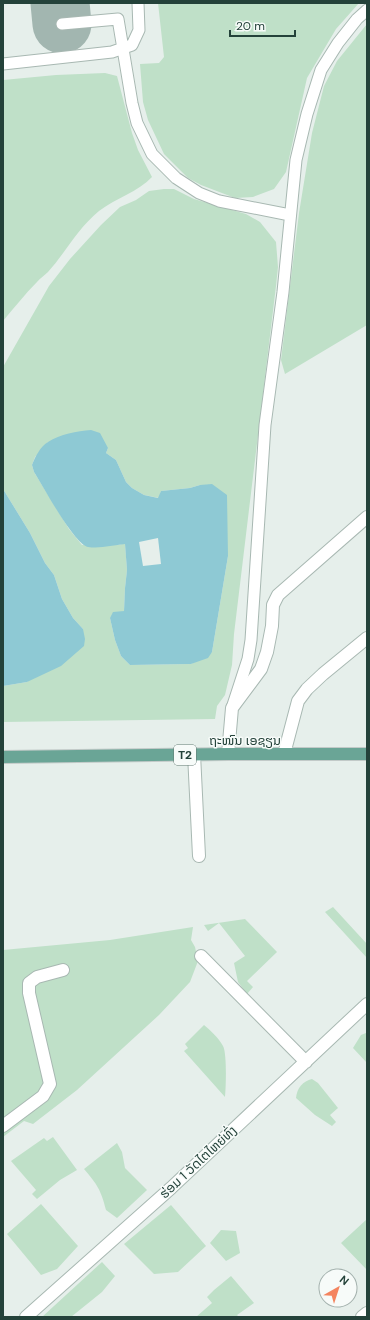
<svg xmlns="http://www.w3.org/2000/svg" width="370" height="1320" viewBox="0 0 370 1320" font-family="'DM Sans','Noto Sans Lao',sans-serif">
<rect width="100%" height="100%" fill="#e6efeb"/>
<!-- green -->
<path fill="#bfe0c8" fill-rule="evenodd" d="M158 3H359L336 29 307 78 286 172 274 189 253 197 235 198 201 185 188 178 164 154 148 120 143 102 140 64 159 63 164 57Z
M367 24V325L285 374 281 360 299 213 312 133 324 86 337 61Z
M105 73 117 76 132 133 138 150 152 177C138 192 116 198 99 211 78 228 66 252 48 272 45 275 40 278 37 282 25 294 14 308 3 321V80L56 75Z
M164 189H174L194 199 246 214 260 222 276 242 278 267 276 286 234 634 232 665 225 695 217 706 215 719 3 722V686L27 682 83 629 73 618 62 599 54 575 45 563 30 533 3 489V367L49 286 70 259 101 225 120 207 136 200 149 191ZM48 442 108 448 106 453 116 460 126 482 132 488 144 495 159 498 161 491 190 488 200 485 228 556 212 652 191 664 130 665 121 656 115 640 110 618 124 611 125 588 127 570 125 543 119 545H82L69 529 34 472 32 465 35 457Z
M333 907 367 944V958L325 912Z
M245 919 277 952 247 981 253 987 247 994 238 982 234 963 245 956 219 923 208 931 204 925Z
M193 927 191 940 195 947 198 961 190 982 159 1015 77 1090 33 1124 24 1121 3 1137V950L110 940Z
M204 1025C211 1031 218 1037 223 1046 227 1053 226 1087 225 1097L184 1051 188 1048 185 1044Z
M366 1033H367V1063L353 1048 361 1035Z
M312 1079 318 1083 338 1108 330 1115 336 1122 332 1126 315 1115 296 1098C297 1088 303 1081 312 1079Z
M53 1137 77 1170 60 1180 37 1199 32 1194 36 1190 11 1161 44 1138 47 1141Z
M117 1143 122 1152 125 1168 147 1190 117 1218 106 1210C101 1190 97 1184 84 1169Z
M41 1204 78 1246 57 1269 41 1275 7 1234Z
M171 1205 206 1246 178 1272 154 1274 124 1244Z
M367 1219V1270L341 1243Z
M221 1230 236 1231 240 1253 226 1261 210 1243Z
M102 1262 115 1276 102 1292 71 1317H42Z
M231 1276 254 1303 237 1315 239 1317H196L212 1303 207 1297 214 1290Z"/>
<!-- water -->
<path fill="#8ec9d4" d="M91 430 100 433 108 448 106 453 116 460 126 482 132 488 144 495 158 498 161 491 190 488 200 485 212 484 227 495 228 556 212 652 208 658 191 664 130 665 121 656 115 640 110 618 113 612 124 611 125 588 127 570 125 544C113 545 100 549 88 547 74 544 43 486 34 472L32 465C35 457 40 447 48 442 60 434 77 431 91 430Z
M3 489 30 533 45 563 54 575 62 599 73 618 83 629 85 639 84 646 61 666 27 682 3 686Z"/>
<!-- pier -->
<path fill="#e6efeb" d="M158 538 161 564 143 566 139 542Z"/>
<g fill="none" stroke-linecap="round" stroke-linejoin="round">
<!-- taxiway -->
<path stroke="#a2b6b0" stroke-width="59" d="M60 3 62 24"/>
<defs>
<path id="lane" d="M62 24 118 19 132 103 137 123 152 154 176 178 199 193 219 201 290 215
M3 64 112 52 132 45 139 30 138 3
M233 705 248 659 251 640 265 425 283 292 296 160 307 114 321 70 338 43 357 19 367 10"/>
<path id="street" d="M194 754 199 856
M228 754 232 708 261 669 267 652 272 626 273 605 278 595 367 517
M284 754 298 701 307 689 323 674 367 638
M201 956 306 1062
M3 1126 43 1096 50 1084 29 993V983L37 977 63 970
M26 1317 171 1188 367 1004
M362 1317 367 1313"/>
<path id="primary" d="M3 757 228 754H367"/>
</defs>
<!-- lane casing -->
<use href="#lane" stroke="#a8b8b2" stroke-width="13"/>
<!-- street casing -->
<use href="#street" stroke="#a8b8b2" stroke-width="14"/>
<!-- primary casing -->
<use href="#primary" stroke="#c2cac8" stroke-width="14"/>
<!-- lane -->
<use href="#lane" stroke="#fff" stroke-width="11"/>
<!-- street -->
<use href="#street" stroke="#fff" stroke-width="12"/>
<!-- primary -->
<use href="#primary" stroke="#6aa596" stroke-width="12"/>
</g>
<g text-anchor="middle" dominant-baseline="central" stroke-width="3" stroke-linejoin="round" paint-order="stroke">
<!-- shield labels -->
<rect fill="#f7fbf9" stroke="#637a73" stroke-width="1" x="174" y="745" width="22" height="20" rx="3"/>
<g font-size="12" font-weight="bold" fill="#24423a">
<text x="185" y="755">T2</text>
</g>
<!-- street labels -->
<g font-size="13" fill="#24423a" stroke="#f7fbf9">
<text x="245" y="740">ຖະໜົນ ເອຊຽນ</text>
<text transform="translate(198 1162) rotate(-43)">ຮ່ອມ 1 ວັດໄຕໄຫຍ່ທົ່ງ</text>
</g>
</g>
<!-- border -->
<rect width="370" height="1320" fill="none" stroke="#24423a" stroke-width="8"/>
<!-- north arrow -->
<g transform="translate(338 1288) rotate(39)"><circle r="19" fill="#f7fbf9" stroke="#a3b1ad"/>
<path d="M0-3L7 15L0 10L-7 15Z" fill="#f4845f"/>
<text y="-6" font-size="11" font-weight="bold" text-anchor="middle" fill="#24423a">N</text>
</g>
<!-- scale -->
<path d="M230 30v6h65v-6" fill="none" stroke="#24423a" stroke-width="2"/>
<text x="236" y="30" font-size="12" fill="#24423a" stroke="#f7fbf9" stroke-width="3" paint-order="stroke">20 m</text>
</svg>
